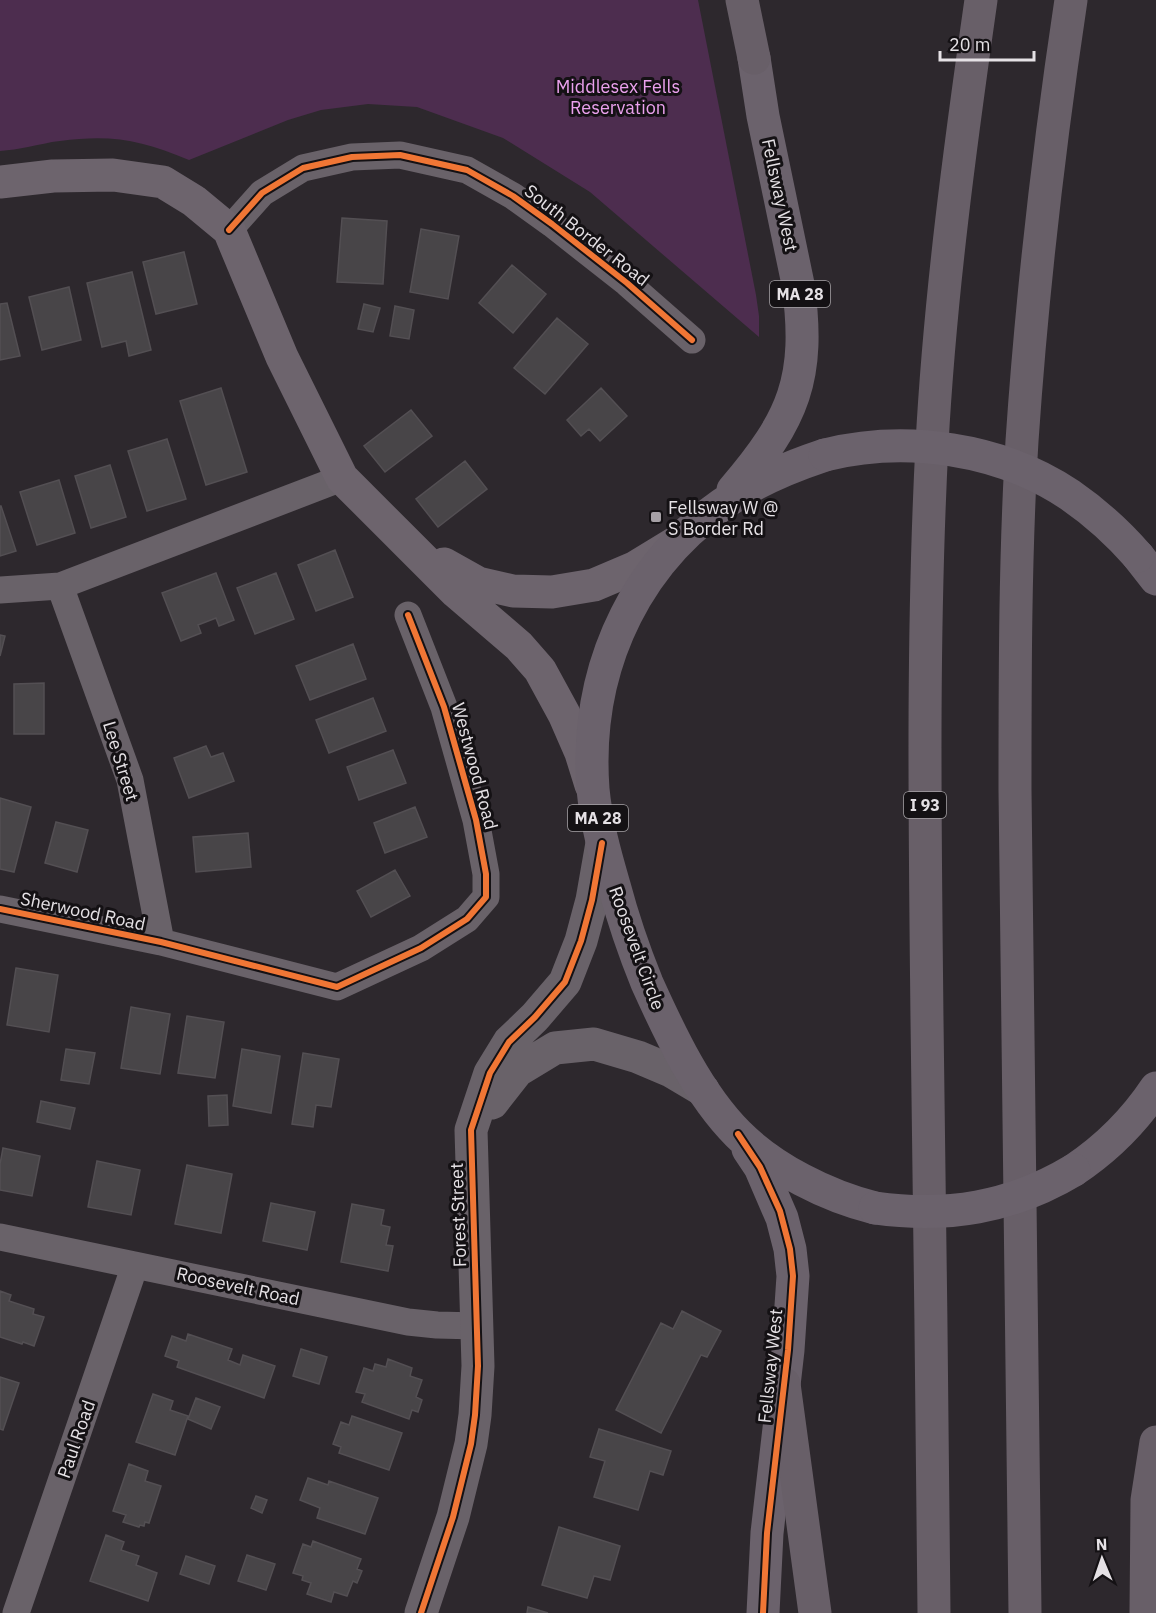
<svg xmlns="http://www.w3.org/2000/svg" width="1156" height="1613" viewBox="0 0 1156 1613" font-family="'IBM Plex Sans',sans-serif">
<rect width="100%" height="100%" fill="#2d282d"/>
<!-- green -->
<path fill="#4d2d4f" d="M0 0H698L756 295 759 316V337L590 192 503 138 417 107 368 104 321 110 288 120 189 160C142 140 111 134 60 141 49 142 39 145 28 147 19 149 9 150 0 151Z"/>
<!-- building -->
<path fill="#484548" stroke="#534f53" stroke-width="1.5" d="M342 218 387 221 383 284 337 282Z
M421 229 459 236 448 299 410 292Z
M184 252 197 304 156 314 143 262Z
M512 265 546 294 513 333 479 303Z
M132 272 151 350 129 356 126 341 102 347 87 283Z
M69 287 81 340 42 350 29 297Z
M7 303 20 356 0 360V304Z
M364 304 380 308 373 332 358 329Z
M395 306 414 310 409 339 390 336Z
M557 318 588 344 545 394 514 368Z
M221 388 247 472 206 485 180 401Z
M601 388 627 416 600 441 589 429 581 436 567 420Z
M411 410 432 436 385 472 364 446Z
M167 439 186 499 147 511 128 451Z
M465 461 487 489 438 527 416 499Z
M110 465 126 517 91 528 75 476Z
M59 480 75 533 37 545 20 492Z
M0 506H1L16 551 0 556Z
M335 550 353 597 316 611 298 565Z
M216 573 234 620 219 626 216 618 198 625 201 633 181 641 162 593Z
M276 573 294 619 255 634 237 588Z
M0 635 5 636 0 656Z
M353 644 366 679 310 700 296 666Z
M44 683V734H14V684Z
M373 698 386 731 329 753 316 720Z
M206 746 211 757 223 753 234 781 189 798 174 758Z
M393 750 406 783 359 800 347 767Z
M0 798 31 807 14 872 0 869Z
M415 807 427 837 385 853 374 823Z
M56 822 88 830 77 872 45 863Z
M248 833 251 867 196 872 193 837Z
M395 870 410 896 371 917 357 891Z
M16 968 58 975 49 1032 7 1025Z
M131 1007 170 1014 160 1074 121 1068Z
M187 1016 224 1022 215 1078 178 1073Z
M66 1049 95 1053 89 1084 61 1080Z
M242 1049 280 1056 271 1113 233 1106Z
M303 1053 339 1059 331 1107 316 1105 313 1127 292 1124Z
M227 1095 228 1125 209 1126 208 1096Z
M41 1101 75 1108 70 1129 37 1122Z
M3 1148 40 1156 32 1196 0 1190V1164Z
M97 1161 140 1170 131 1215 88 1207Z
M187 1165 232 1174 221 1233 175 1224Z
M271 1203 315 1212 307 1250 263 1241Z
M352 1204 384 1210 381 1225 390 1227 386 1245 393 1246 388 1271 341 1262Z
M0 1291 11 1295 9 1301 34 1309 33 1314 44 1317 34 1346 23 1342 22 1344 0 1337Z
M682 1311 721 1331 707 1357 701 1355 661 1433 616 1410 661 1323 673 1329Z
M188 1334 232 1349 228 1360 240 1365 243 1355 275 1366 264 1398 177 1367 179 1361 165 1356 172 1336 186 1341Z
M301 1349 327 1357 319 1384 293 1376Z
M388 1359 412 1368 410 1376 422 1380 416 1397 422 1400 418 1412 412 1410 409 1419 362 1402 365 1394 356 1392 364 1368 373 1371 375 1364 386 1367Z
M0 1377 19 1383 3 1430 0 1429Z
M153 1394 173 1401 170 1410 188 1416 175 1455 136 1442Z
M196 1398 220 1407 211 1429 188 1419Z
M352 1416 402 1433 389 1470 339 1453 341 1447 333 1444 341 1422 349 1425Z
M599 1429 671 1451 663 1475 650 1471 638 1510 594 1497 605 1461 590 1457Z
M129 1464 148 1471 145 1481 161 1486 149 1523 145 1522 144 1526 140 1525 139 1527 123 1522 126 1515 113 1511Z
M308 1478 328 1485 329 1481 378 1498 365 1534 317 1518 320 1508 300 1500Z
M256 1496 267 1500 262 1513 251 1508Z
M559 1527 620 1546 610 1580 594 1576 587 1598 542 1585Z
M106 1535 124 1542 121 1550 139 1556 136 1565 157 1573 148 1601 90 1581Z
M313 1541 361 1559 357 1569 362 1571 357 1583 353 1581 347 1596 334 1592 331 1602 307 1594 311 1583 302 1580 303 1576 293 1573 303 1544 311 1547Z
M247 1555 275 1564 266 1590 238 1581Z
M186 1556 215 1566 209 1584 180 1574Z
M528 1607 548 1613H527Z"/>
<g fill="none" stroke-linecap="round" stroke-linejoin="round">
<!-- minor -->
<path stroke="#696269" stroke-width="27" d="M229 230 262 193 303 168 352 157 400 155 467 170 513 196 552 224 627 283 692 340
M60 586 130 780 161 942
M0 590 60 586 342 478
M0 909 161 942 337 987 421 948 467 919 486 897V874L476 820 444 707 408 615
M0 1237 408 1322 437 1325 477 1326
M16 1613 135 1265"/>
<!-- tertiary -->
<path stroke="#696269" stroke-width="33" d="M492 1103 517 1071 555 1048 594 1044 638 1057 671 1071 703 1090
M421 1613 453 1517 471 1444 475 1415 478 1366 471 1130 490 1073 509 1042 535 1017 565 982 581 941 592 900 602 843"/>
<!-- secondary -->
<path stroke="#6d646d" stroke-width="33" d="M0 182 53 176 113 175 163 182 194 201 229 230 282 357 342 478 456 592 519 646 540 670 564 714 581 753 591 785
M444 564 478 583 513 591 552 592 594 585 634 568 675 543"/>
<!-- primary -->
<path stroke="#6b626c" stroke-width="33" d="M825 455C798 464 772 474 748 488 638 551 584 665 593 789 596 822 605 854 614 885 623 919 634 951 647 983 670 1034 698 1094 738 1134 773 1169 827 1196 875 1208
M733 490C794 419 811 378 798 284L763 116 754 58
M1138 556 1156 579
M748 1149 760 1167 782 1218 790 1249 793 1276 788 1350 767 1533 763 1613
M1074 1170C1107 1148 1134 1121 1156 1088"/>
<!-- motorway -->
<path stroke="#685f68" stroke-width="33" d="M742 0 754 58
M784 1384 815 1613
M934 1613C932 1415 930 1218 927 1020 925 828 922 636 932 444 940 295 960 147 981 0
M1025 1613 1015 790C1015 674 1015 557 1022 441 1032 293 1049 146 1071 0
M1146 1613 1147 1500 1156 1442"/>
<!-- primary-bridge -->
<path stroke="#6b626c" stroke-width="33" d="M825 455C906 435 1000 448 1070 495 1096 513 1118 533 1138 556
M875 1208C946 1218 1011 1208 1074 1170"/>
<defs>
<path id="cycleway" d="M229 230 262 193 303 168 352 157 400 155 467 170 513 196 552 224 627 283 692 340
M0 909 161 942 337 987 421 948 467 919 486 897V874L476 820 444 707 408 615
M738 1134 760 1167 780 1211 790 1249 793 1276 788 1350 767 1533 763 1613
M421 1613 453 1517 471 1444 475 1415 478 1366 471 1130 490 1073 509 1042 535 1017 565 982 581 941 592 900 602 843"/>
</defs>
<!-- cycleway casing -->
<use href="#cycleway" stroke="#141114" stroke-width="10"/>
<!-- cycleway -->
<use href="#cycleway" stroke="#f07635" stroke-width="6"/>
</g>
<!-- markers -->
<rect fill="#a5a0a5" stroke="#141114" stroke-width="2" x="650" y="511" width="12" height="12" rx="3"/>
<g text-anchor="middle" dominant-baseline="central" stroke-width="6" stroke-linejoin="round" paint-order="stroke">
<!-- shield labels -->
<g fill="#141114" stroke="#a6a3a6" stroke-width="1.5">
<rect x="770" y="281" width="60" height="26" rx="4.5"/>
<rect x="904" y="792" width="42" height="26" rx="4.5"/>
<rect x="568" y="805" width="60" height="26" rx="4.5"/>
</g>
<g font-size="16" font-weight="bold" fill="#e5e1e5">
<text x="800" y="294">MA 28</text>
<text x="925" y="805">I 93</text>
<text x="598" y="818">MA 28</text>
</g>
<!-- park labels -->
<g font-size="18" fill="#eba1ee" stroke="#141114">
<text x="618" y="86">Middlesex Fells<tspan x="618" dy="21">Reservation</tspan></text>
</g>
<!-- street labels -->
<g font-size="18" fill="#e5e1e5" stroke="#141114">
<text transform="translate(780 195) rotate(78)">Fellsway West</text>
<text transform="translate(587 235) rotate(38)">South Border Road</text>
<text transform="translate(121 761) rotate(73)">Lee Street</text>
<text transform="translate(475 766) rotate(75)">Westwood Road</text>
<text transform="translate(83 911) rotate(12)">Sherwood Road</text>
<text transform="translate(637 948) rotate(70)">Roosevelt Circle</text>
<text transform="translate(458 1215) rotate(-92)">Forest Street</text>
<text transform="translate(238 1286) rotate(12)">Roosevelt Road</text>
<text transform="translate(770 1366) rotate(-84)">Fellsway West</text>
<text transform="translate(76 1439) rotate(-71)">Paul Road</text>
</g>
<!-- poi labels -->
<g font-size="18" fill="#e5e1e5" stroke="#141114" text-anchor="start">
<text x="668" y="507">Fellsway W @<tspan x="668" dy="21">S Border Rd</tspan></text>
</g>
</g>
<!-- north arrow -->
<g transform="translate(1102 1559) rotate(358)" stroke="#141114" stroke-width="4.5" paint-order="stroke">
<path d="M0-4.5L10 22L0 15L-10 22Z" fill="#e5e1e5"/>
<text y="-9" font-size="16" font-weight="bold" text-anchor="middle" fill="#e5e1e5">N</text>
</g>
<!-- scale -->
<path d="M940 51v9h94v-9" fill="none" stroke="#e5e1e5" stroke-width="3"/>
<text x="949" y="51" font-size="18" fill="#e5e1e5" stroke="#141114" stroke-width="4.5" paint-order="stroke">20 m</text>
</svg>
